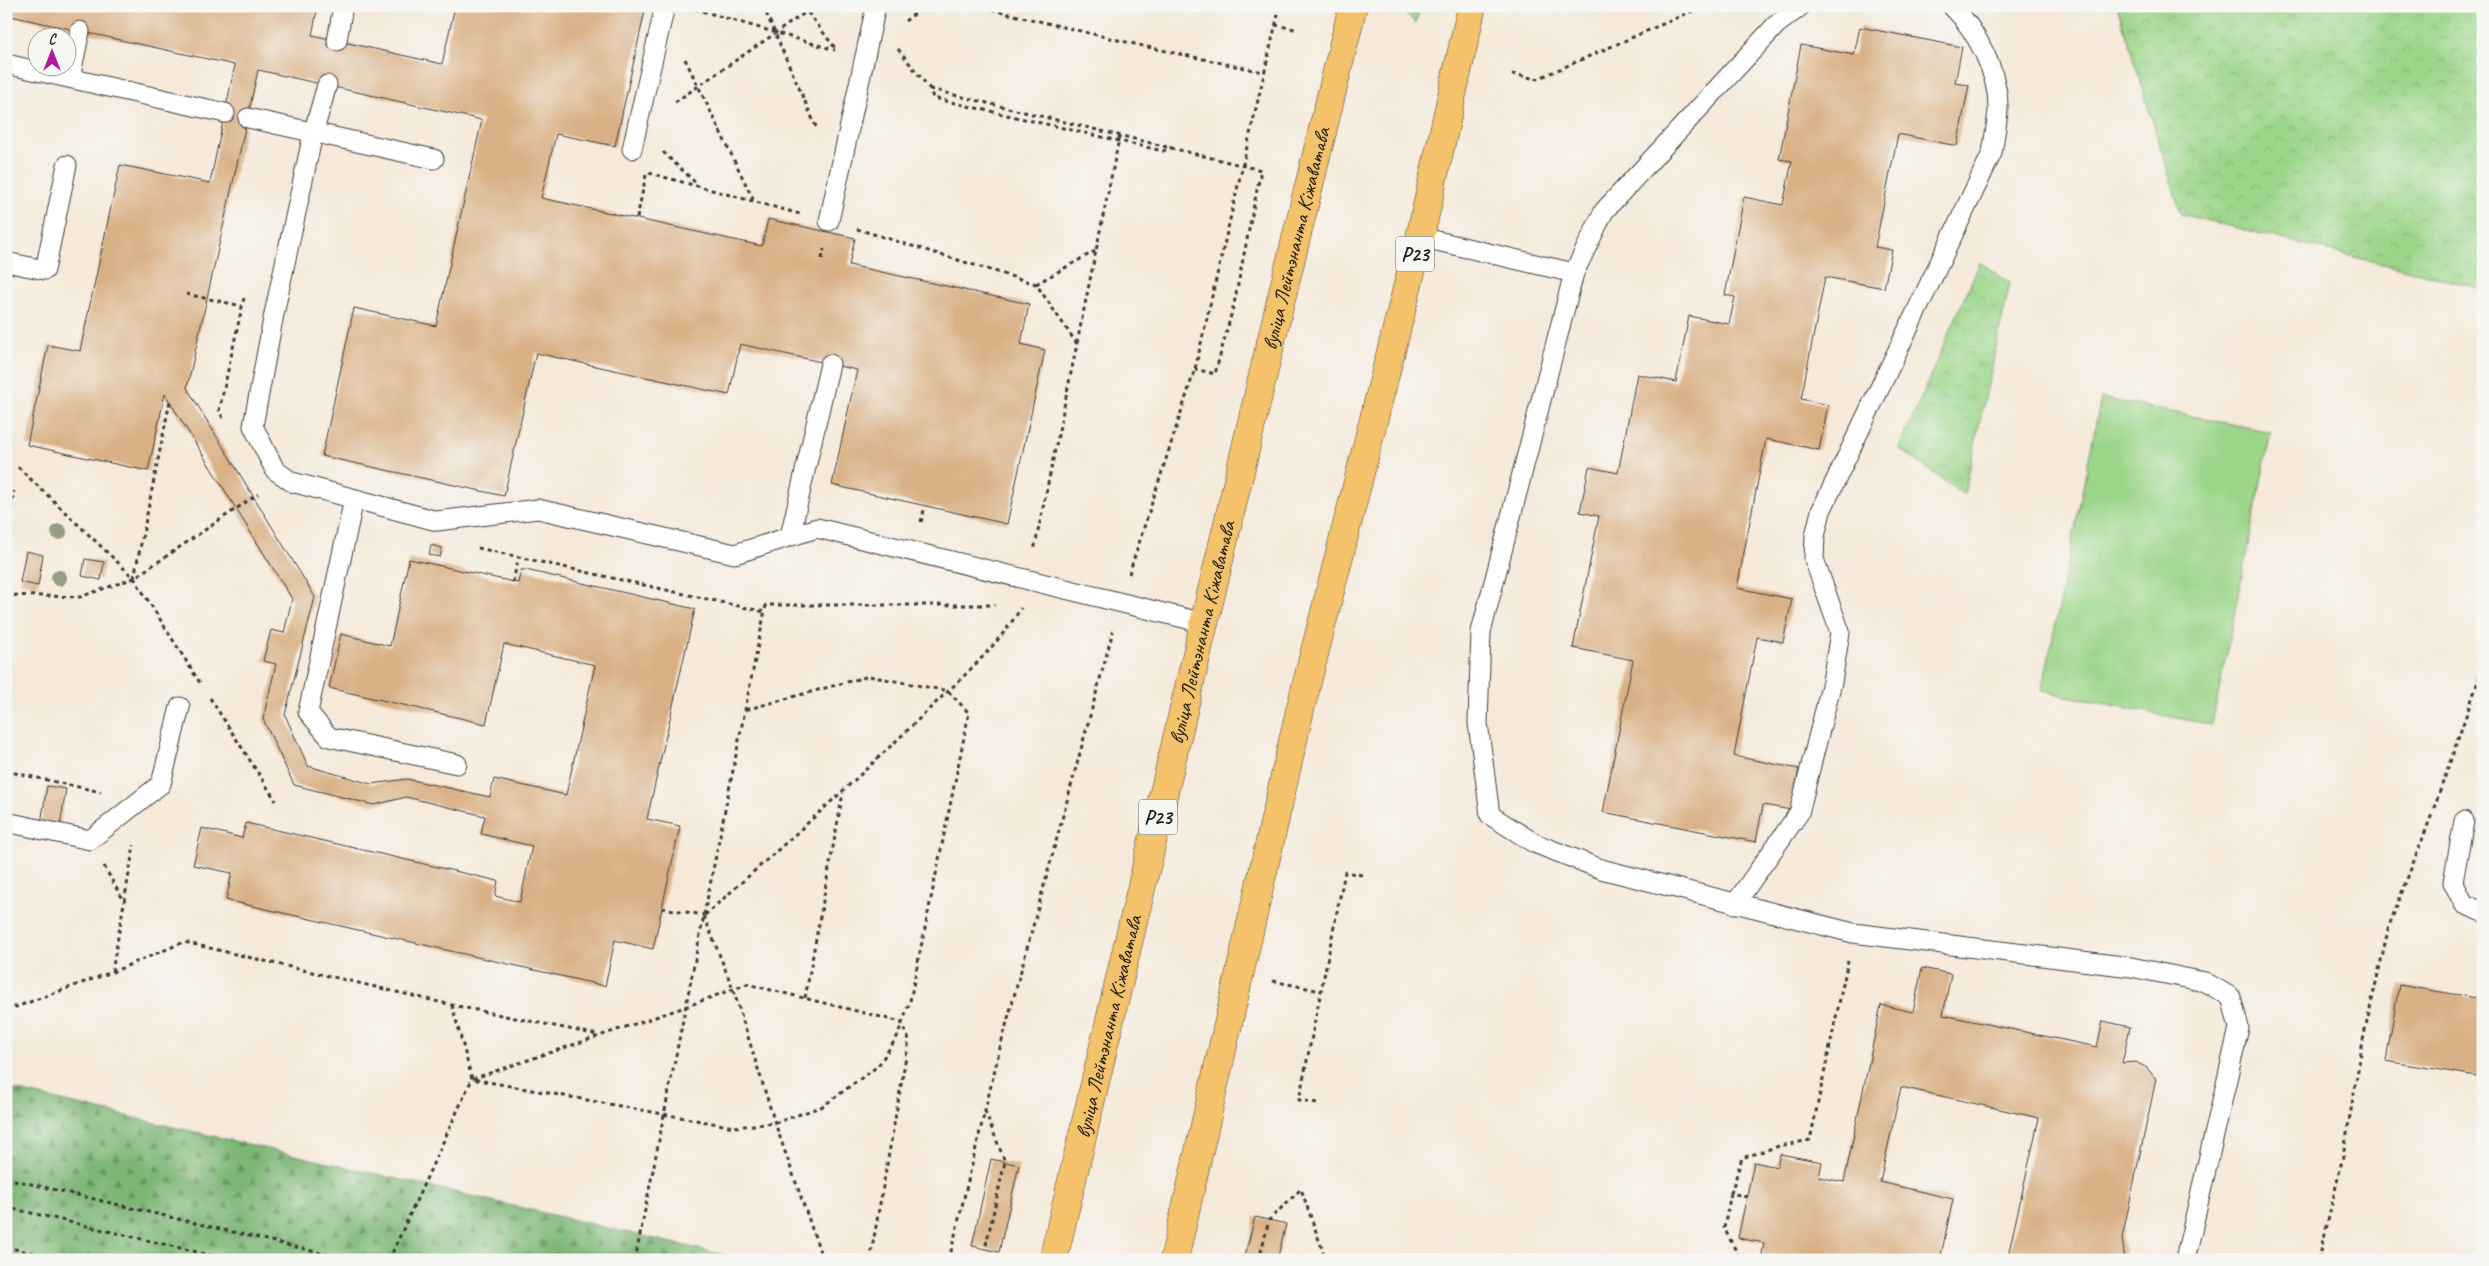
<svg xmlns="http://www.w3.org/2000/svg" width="2489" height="1266" viewBox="0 0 2489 1266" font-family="Caveat,sans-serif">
<defs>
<pattern id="forest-firs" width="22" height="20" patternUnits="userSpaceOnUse" patternTransform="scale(1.25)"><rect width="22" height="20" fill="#7cb675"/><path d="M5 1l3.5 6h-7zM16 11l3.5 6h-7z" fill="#65935f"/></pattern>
<pattern id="park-crowns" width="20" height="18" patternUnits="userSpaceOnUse" patternTransform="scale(1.25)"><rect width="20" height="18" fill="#9bd589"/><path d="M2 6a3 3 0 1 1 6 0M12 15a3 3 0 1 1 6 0" fill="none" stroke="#85b676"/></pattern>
</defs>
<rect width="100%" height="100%" fill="#f6f6f2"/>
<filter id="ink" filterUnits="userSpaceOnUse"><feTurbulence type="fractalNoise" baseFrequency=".02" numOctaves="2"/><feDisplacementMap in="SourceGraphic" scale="10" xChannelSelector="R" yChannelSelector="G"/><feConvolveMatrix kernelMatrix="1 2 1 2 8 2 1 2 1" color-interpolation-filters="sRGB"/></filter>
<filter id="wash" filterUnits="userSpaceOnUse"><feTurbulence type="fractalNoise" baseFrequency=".0096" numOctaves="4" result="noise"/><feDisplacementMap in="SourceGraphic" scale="20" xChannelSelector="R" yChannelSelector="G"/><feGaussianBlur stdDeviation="1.12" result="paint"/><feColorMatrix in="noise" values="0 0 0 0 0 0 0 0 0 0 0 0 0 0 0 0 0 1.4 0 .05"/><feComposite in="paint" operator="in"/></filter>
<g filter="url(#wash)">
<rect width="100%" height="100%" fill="#f5e9d9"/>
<!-- grass -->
<path fill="#9bd589" stroke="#5c7852" d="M1396 6H1420L1416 23Z
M2101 398 2271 432 2212 725 2042 691Z"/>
<!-- forest -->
<path fill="url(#forest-firs)" stroke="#4c6948" d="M6 1088 746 1260H6Z"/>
<!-- park -->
<path fill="url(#park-crowns)" stroke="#5c7852" d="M2117 6H2483V289L2181 214Z
M1980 262 2010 283 1964 495 1899 448Z"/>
<g id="blocks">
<!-- building -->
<path fill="#d9b085" d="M6 6H177L198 11 199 6H318L312 35 442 64 455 6H646L615 146 556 134 541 198 762 246 768 219 855 238 849 265 1029 304 1021 344 1045 350 1007 524 832 485 857 370 740 344 729 395 536 353 504 496 322 456 354 308 436 326 482 120 258 70 187 388 315 597 285 715 308 766 371 784 407 779 490 797 494 779 566 795 595 665 504 644 486 724 329 688 341 634 390 646 409 559 518 583 521 570H526L695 609 647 819 680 826 653 949 615 940 605 986 226 900 232 873 193 865 202 828 242 838 246 823 498 881 495 896 520 902 532 846 481 834 485 816 406 797 374 805 294 785 263 719 276 664 263 661 271 630 284 633 292 599 165 394 148 471 27 445 48 345 80 351 120 165 210 183 235 65 6 15Z
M1860 27 1962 47 1955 83 1969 85 1957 146 1898 134 1875 247 1892 250 1884 288 1825 277 1801 399 1828 405 1819 450 1766 439 1737 588 1792 599 1783 642 1757 637 1734 756 1799 769 1791 810 1763 805 1756 842 1603 812 1633 660 1573 648 1599 516 1580 512 1589 467 1618 473 1637 374 1676 382 1689 316 1729 324 1735 297 1725 295 1744 197 1783 205 1792 161 1779 159 1801 45 1854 55Z
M431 545 442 548 440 557 429 555Z
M26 551 43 555 38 586 20 582Z
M85 559 104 562 101 580 82 576Z
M47 786 66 789 60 826 41 823Z
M1922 968 1951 974 1943 1015 2097 1047 2103 1021 2130 1027 2122 1063 2136 1062 2147 1068 2156 1079 2122 1238 2125 1260H2007L2039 1118 1901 1087 1880 1182 1953 1199 1940 1260H1825L1802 1255 1801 1260H1761L1764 1243 1738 1238 1754 1162 1777 1167 1780 1154 1822 1162 1819 1177 1844 1182 1881 1005 1913 1012Z
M2399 985 2483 999V1077L2386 1061Z
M991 1159 1019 1165 999 1252 972 1246Z
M1255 1217 1286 1224 1277 1260H1244Z"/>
</g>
</g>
<g filter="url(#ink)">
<use href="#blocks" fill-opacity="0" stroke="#3d3b38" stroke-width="1"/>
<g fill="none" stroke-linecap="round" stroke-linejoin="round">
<defs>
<path id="lane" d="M1801 6 1776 25 1604 211 1574 273 1481 632 1478 723 1490 815 1534 843 1601 869 1853 933 2131 967 2205 982 2231 997 2239 1028 2185 1260
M337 41 343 6
M6 64 225 113
M70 78 80 31
M327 85 313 134 274 314 253 426 275 470 292 482 437 521 538 509 735 554 817 528 1204 623
M248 118 434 159
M632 149 665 6
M829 221 876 6
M1420 237 1574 273
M6 262 45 270 67 165
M354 499 308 712 329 737 457 764
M790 536 830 364
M2464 821 2453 882 2464 904 2483 912
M6 822 90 840 161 784 180 707
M1735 904 1799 813 1832 682 1840 632 1814 559 1815 536 1821 511 1992 153C1994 139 1997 124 1998 110 1999 74 1977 31 1952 6"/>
<g id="primary">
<path id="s1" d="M1053 1260 1277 316 1353 6"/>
<path d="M1174 1260 1300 710 1420 237 1472 6"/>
</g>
</defs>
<!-- lane casing -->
<use href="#lane" stroke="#3d3b38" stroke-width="21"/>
<!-- primary casing -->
<use href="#primary" stroke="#3d3b38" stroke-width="29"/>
<!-- path -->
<path stroke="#3d3b38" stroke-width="3" stroke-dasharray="4 4" stroke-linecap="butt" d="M763 6 817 129
M803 6 835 48
M976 6 1143 46 1263 72
M695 9 835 50
M905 21 925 6
M1275 25 1295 29
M898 49 930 89 933 98 1163 151 1172 147
M685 59 754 201
M1512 74 1537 79 1704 6
M930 89 1261 170 1234 304 1215 374 1195 369
M675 102 815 6
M663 152 698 185
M649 173 800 214
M637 218 646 175
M857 229 1036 284 1077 344 1034 551
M822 259 824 249
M1036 284 1095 251
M186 294 242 306
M1077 343 1120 134
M223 418 219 411 244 298
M18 467 134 578 200 683
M921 522 925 506
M6 540 14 491
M478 548 765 612
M1129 574 1195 369 1280 6
M134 578 170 401
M513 582 518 559
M6 595 80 597 134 578 258 494
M210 698 276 801
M6 771 101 792
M2434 808 2483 667
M104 866 124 902
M662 908 704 915
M705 915C778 850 851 785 921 717 956 683 995 650 1021 608
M704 916 733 989 775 1123 823 1260
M112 972 134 845
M1273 981 1321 991
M805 998 843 793
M6 1005 16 1007 112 972 184 942 452 1005 598 1035
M452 1005 472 1079 734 1127 775 1123 823 1106 878 1066 897 1037 910 1001 969 713 948 691 869 676 745 710
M1317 1103 1299 1100 1345 872 1362 875
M985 1111 1005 1162 985 1249
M6 1178 350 1260
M1731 1193 1724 1228 1741 1260
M1747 1197 1731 1193 1742 1158 1779 1146 1810 1140 1848 961
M6 1207 231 1260
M6 1247 64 1260
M2318 1256 2331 1260
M389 1260 472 1079 685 1007 747 984 901 1022 909 1040 870 1260
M635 1260 766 605H995
M949 1260 1000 1048 1113 631
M1259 1260 1269 1220 1301 1189 1326 1260
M2319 1260 2343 1156 2364 1035 2389 926 2432 814"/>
<!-- lane -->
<use href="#lane" stroke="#fff" stroke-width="19"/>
<!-- primary -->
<use href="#primary" stroke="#f4c26a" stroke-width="28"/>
</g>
<!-- trees -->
<g fill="#969c86">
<circle cx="59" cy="532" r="8"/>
<circle cx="59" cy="578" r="8"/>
</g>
</g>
<g text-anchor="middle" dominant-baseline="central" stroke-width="5" stroke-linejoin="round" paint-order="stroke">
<!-- shield labels -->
<g fill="#f6f6f2" stroke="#5d5d5c" stroke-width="1">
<rect x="1396" y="236.5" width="38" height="35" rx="4"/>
<rect x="1139" y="799.5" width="38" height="35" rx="4"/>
</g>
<g font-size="20" font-weight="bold" fill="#1c1c1c">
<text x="1415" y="254">Р23</text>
<text x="1158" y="817">Р23</text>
</g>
<!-- street labels -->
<g font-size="21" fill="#1c1c1c" stroke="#f6f6f2">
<text stroke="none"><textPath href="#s1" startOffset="1050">вуліца Лейтэнанта Кіжаватава</textPath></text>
<text stroke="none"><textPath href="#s1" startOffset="645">вуліца Лейтэнанта Кіжаватава</textPath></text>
<text stroke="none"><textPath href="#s1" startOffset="240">вуліца Лейтэнанта Кіжаватава</textPath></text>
</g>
</g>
<!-- margin -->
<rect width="2489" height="1266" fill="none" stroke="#f6f6f2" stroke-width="25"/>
<!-- north arrow -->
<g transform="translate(52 52)"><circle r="24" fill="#f6f6f2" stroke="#9f9f9c"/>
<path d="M0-4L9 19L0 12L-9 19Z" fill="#b5179e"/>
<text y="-8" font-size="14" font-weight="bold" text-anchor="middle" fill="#1c1c1c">С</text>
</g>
</svg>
